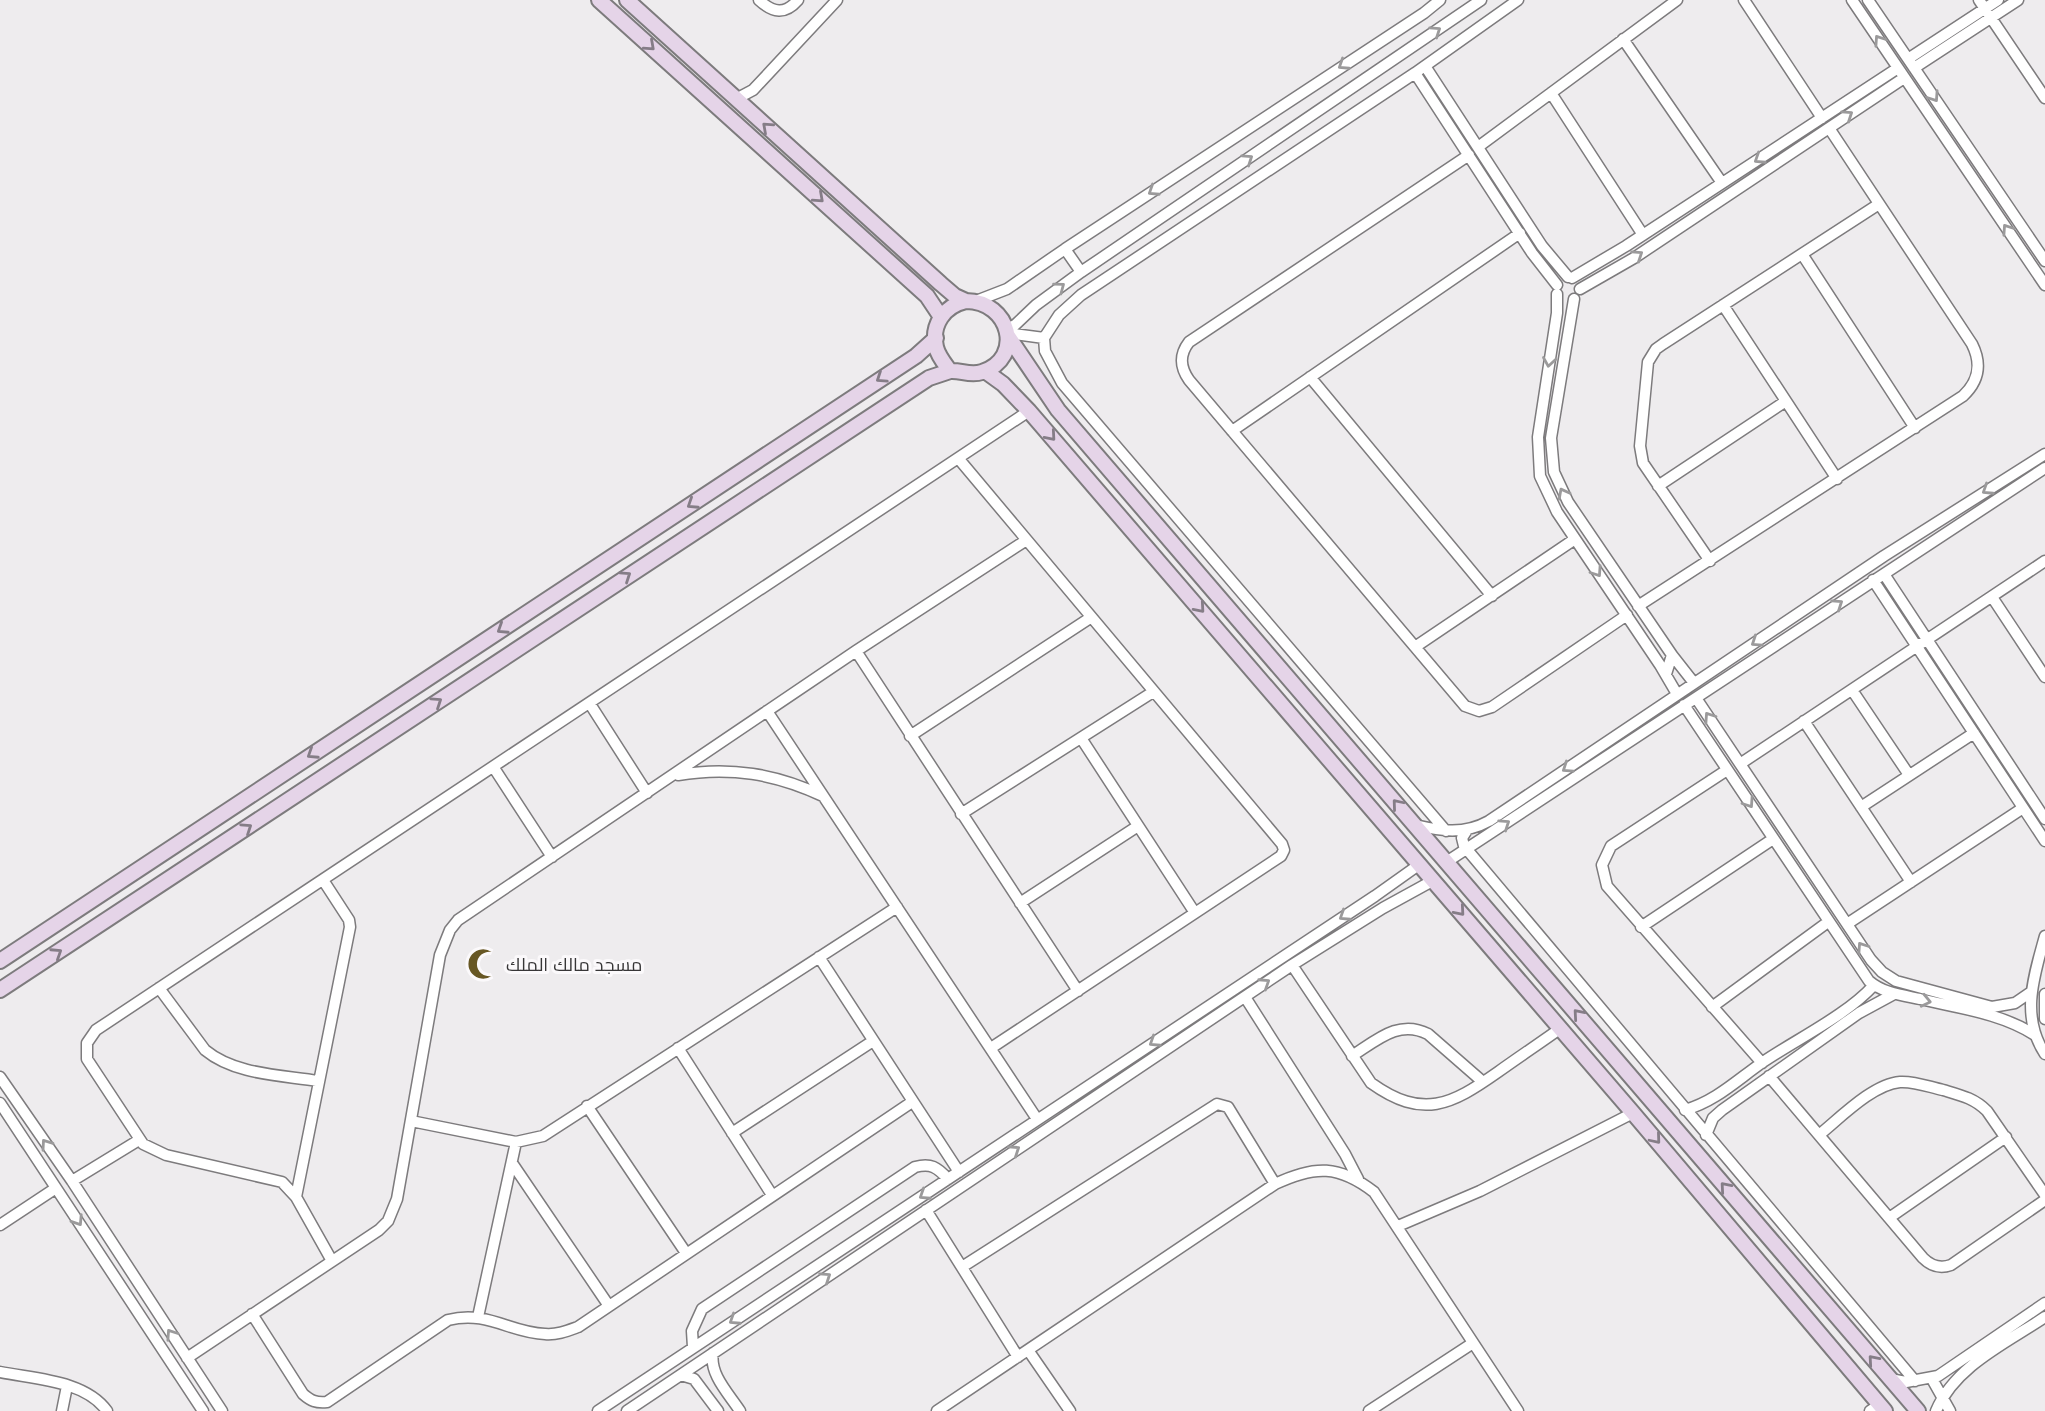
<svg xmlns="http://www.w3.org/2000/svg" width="2045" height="1411" viewBox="0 0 2045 1411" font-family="Inter,Cairo,sans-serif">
<rect width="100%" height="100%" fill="#eeecee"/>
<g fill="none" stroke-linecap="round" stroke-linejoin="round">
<defs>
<path id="street" d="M759 0C773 13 785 15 798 0
M1744 0 1822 118
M1852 0 2045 285
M1868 0 2045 261
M1979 0 2045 98
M1623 39 1722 183
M1908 59 1998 0
M1425 66 1542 246 1568 277
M1914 68 2018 0
M1415 73 1532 253 1557 285
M1551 93 1643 235
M736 99 753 90 837 0
M1478 147 1677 0
M1469 155 1189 342C1179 355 1180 367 1189 380L1465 706 1479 711 1492 707 1627 615
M1065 249 1081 272
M1802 254 1915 428
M1572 278 1626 246 1898 68
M1580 289 1634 258 1904 78
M1557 294V313L1538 437 1540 476 1557 512 1660 665 1677 694
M1574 299 1551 438 1554 472 1568 502 1672 655 1666 674
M976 301 1007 289 1065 249 1424 13 1440 0
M1723 305 1837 479
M1007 329 1015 325 1036 305 1081 272 1481 0
M1007 333 1044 338
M1310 377 1492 596
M1232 431 1520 233
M958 458 1282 844 1284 850 1281 856 991 1048
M1658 486 1786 401
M1710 561 1643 463 1640 446 1648 362 1656 349 1663 344 1879 204
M1884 574 2045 819
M1873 580 2045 841
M1992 597 2045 677
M1638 606 1963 396C1979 381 1982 364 1972 344L1829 128
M1415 647 1575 539
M856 651 1078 991
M1672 655 1694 683
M1852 690 1909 775
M1696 698 1871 960 1882 972 1896 981 1992 1007 2015 1003 2031 992
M590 704 647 793
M1684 705 1869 981C1883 993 1901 995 1920 999 1958 1008 2001 1013 2035 1035
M767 711 1037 1119
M1804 721 1911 882
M910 736 1090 618
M1081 738 1195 913
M1740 764 2045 561
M494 768 552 857
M1727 770 1611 846 1602 865 1607 886 1762 1063
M678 775C730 766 776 774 823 796
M1861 807 1974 733
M961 814 1153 692
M1415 825C1441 831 1464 835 1489 821L1884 556 2045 454
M1467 830 1462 838 1464 846 1915 1381
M1446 831 1062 383 1045 351 1044 338 1059 315 1081 295 1415 73 1518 0
M1448 861 2045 468
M1020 903 1138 826
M1847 924 2023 808
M1641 927 1773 839
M2045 936C2034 976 2020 1016 2045 1054
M819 957 959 1172
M1292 965 1371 1083C1423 1120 1451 1105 1498 1072 1519 1057 1540 1043 1561 1028
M159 988 205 1050C235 1075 282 1075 318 1081
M2045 994V1019
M1245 997 1345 1154 1358 1179
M1712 1007 1828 922
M678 1048 772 1195
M1352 1056C1377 1040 1399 1019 1428 1034L1483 1082
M1769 1076 1923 1258C1931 1266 1940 1269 1951 1265L2045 1200
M0 1077 72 1181 222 1411
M0 1103 203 1411
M587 1106 686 1253
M1685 1110C1716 1101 1737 1080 1763 1062 1797 1039 1847 1015 1874 985
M411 1121 516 1142 543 1136 897 907
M732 1133 873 1041
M1706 1135 1713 1118 1722 1110 1859 1013 1894 994
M1819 1135C1840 1118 1873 1084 1900 1082 1915 1081 1929 1087 1943 1090 1960 1095 1974 1098 1987 1111L2045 1195
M512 1163 609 1306
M72 1181 139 1140
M296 1197 350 927 349 920 323 880
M926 1210 1018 1357
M1889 1218 2006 1137
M0 1225 56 1188
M1398 1226 1480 1191 1633 1113
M332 1261 296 1197 282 1182 166 1155 143 1144 87 1059V1043L96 1030 1029 411
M962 1267 1217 1104 1228 1107 1275 1184
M252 1314 303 1394C311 1401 316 1403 327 1402L448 1320C488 1310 510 1333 545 1334 557 1335 567 1331 578 1327L912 1102
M478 1317 516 1142
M693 1347 692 1331 702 1309 915 1167C931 1163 937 1167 948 1179
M1028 1350 1070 1411
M713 1353C709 1374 729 1394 740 1411
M187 1358 379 1230 388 1221 397 1199 440 955 450 930 458 920 856 651 1025 541
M0 1372C34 1379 85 1380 107 1411
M681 1375 694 1379 718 1411
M1890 1379 1906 1382 1938 1376 2045 1303
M1932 1379 1950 1411
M62 1411 67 1386
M598 1411 1375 896 1420 864
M627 1411 1292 965 1383 908 1434 880
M937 1411 1275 1184C1315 1165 1339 1165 1374 1192L1518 1411
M1369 1411 1473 1343
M1870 1411 1879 1405
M1936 1411C1955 1366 2006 1343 2045 1317"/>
<path id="secondary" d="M599 0 927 296 941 317
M627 0 941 284 955 296 966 301
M966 301C1010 301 1025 358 982 372 970 376 961 370 950 371 945 364 938 356 936 347 931 325 944 306 966 301Z
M1008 336 1058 410 1918 1411
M985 371 1003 384 1029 411 1633 1113 1885 1411
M0 961 916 356 936 338
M0 990 929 378 950 371"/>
</defs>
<!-- street casing -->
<use href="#street" stroke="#7d7b7d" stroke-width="13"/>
<!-- secondary casing -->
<use href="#secondary" stroke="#7d7b7d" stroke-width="18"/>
<!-- street -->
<use href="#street" stroke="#fff" stroke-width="10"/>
<!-- secondary -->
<use href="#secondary" stroke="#e5d4e8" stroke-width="14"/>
</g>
<!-- one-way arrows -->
<defs><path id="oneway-chevron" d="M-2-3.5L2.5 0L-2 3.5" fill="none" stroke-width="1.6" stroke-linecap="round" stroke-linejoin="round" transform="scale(1.75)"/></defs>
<g stroke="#9b9a9b">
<use href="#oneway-chevron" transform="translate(1436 31) rotate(-34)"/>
<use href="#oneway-chevron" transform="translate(1879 40) rotate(-124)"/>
<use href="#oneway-chevron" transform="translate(1343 65) rotate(147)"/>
<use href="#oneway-chevron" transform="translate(1934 97) rotate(56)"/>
<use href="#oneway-chevron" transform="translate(1848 115) rotate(-34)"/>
<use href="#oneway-chevron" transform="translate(1248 159) rotate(-34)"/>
<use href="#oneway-chevron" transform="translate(1759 159) rotate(147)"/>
<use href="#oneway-chevron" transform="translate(1153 191) rotate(147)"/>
<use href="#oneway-chevron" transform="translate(2007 229) rotate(-124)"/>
<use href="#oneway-chevron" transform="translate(1638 255) rotate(-34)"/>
<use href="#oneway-chevron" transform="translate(1060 287) rotate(-37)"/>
<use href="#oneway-chevron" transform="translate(1549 362) rotate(99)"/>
<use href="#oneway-chevron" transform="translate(1987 490) rotate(147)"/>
<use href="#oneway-chevron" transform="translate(1563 493) rotate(-118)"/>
<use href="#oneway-chevron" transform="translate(1597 572) rotate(56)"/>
<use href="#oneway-chevron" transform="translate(1838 604) rotate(-34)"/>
<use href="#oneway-chevron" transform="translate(1756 642) rotate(146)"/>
<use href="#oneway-chevron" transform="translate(1709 717) rotate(-124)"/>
<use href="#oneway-chevron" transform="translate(1567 768) rotate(146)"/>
<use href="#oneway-chevron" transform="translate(1749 803) rotate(56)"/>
<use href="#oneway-chevron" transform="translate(1505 824) rotate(-34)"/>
<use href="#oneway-chevron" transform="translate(1344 916) rotate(147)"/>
<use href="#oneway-chevron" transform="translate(1862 947) rotate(-124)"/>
<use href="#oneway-chevron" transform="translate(1265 983) rotate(-33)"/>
<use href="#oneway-chevron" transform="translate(1926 1001) rotate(13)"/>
<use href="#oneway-chevron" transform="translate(1154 1042) rotate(147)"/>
<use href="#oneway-chevron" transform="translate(46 1144) rotate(-125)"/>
<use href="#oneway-chevron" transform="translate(1015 1150) rotate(-34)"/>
<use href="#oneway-chevron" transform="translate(924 1195) rotate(147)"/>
<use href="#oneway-chevron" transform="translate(78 1221) rotate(57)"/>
<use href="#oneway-chevron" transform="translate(826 1277) rotate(-34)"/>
<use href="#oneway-chevron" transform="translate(734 1320) rotate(147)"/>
<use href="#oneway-chevron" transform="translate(171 1334) rotate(-124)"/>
</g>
<g stroke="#857d87">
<use href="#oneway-chevron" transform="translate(650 46) rotate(42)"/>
<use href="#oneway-chevron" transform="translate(767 127) rotate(-138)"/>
<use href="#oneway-chevron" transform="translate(819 198) rotate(42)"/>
<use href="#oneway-chevron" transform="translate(881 378) rotate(146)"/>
<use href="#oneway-chevron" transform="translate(1051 436) rotate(49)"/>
<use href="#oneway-chevron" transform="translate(692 504) rotate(147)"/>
<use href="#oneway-chevron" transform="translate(626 576) rotate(-34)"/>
<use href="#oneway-chevron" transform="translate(1200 608) rotate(49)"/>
<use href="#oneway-chevron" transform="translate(502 629) rotate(147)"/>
<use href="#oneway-chevron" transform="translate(437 702) rotate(-34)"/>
<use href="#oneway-chevron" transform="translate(312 754) rotate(147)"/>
<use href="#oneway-chevron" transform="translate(1397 804) rotate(-130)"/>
<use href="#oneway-chevron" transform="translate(247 828) rotate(-34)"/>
<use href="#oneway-chevron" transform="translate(1460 911) rotate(49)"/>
<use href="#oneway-chevron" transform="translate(57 953) rotate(-33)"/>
<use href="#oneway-chevron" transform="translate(1578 1014) rotate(-131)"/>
<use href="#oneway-chevron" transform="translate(1656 1139) rotate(50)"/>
<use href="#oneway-chevron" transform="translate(1725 1187) rotate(-131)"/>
<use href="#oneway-chevron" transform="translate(1873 1360) rotate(-131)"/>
</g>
<!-- icons -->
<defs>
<symbol id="mosque-bare" viewBox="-9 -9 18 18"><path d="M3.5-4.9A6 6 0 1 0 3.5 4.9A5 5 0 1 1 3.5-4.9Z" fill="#675724" stroke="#fbf9fb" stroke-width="2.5" paint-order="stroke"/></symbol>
</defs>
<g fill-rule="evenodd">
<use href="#mosque-bare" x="461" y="942" width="44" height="44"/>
</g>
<g text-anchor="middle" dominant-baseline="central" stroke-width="6" stroke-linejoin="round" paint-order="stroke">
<!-- poi labels -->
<g font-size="18" fill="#373637" stroke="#fbf9fb" text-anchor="start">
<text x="506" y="964">مسجد مالك الملك</text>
</g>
</g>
</svg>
